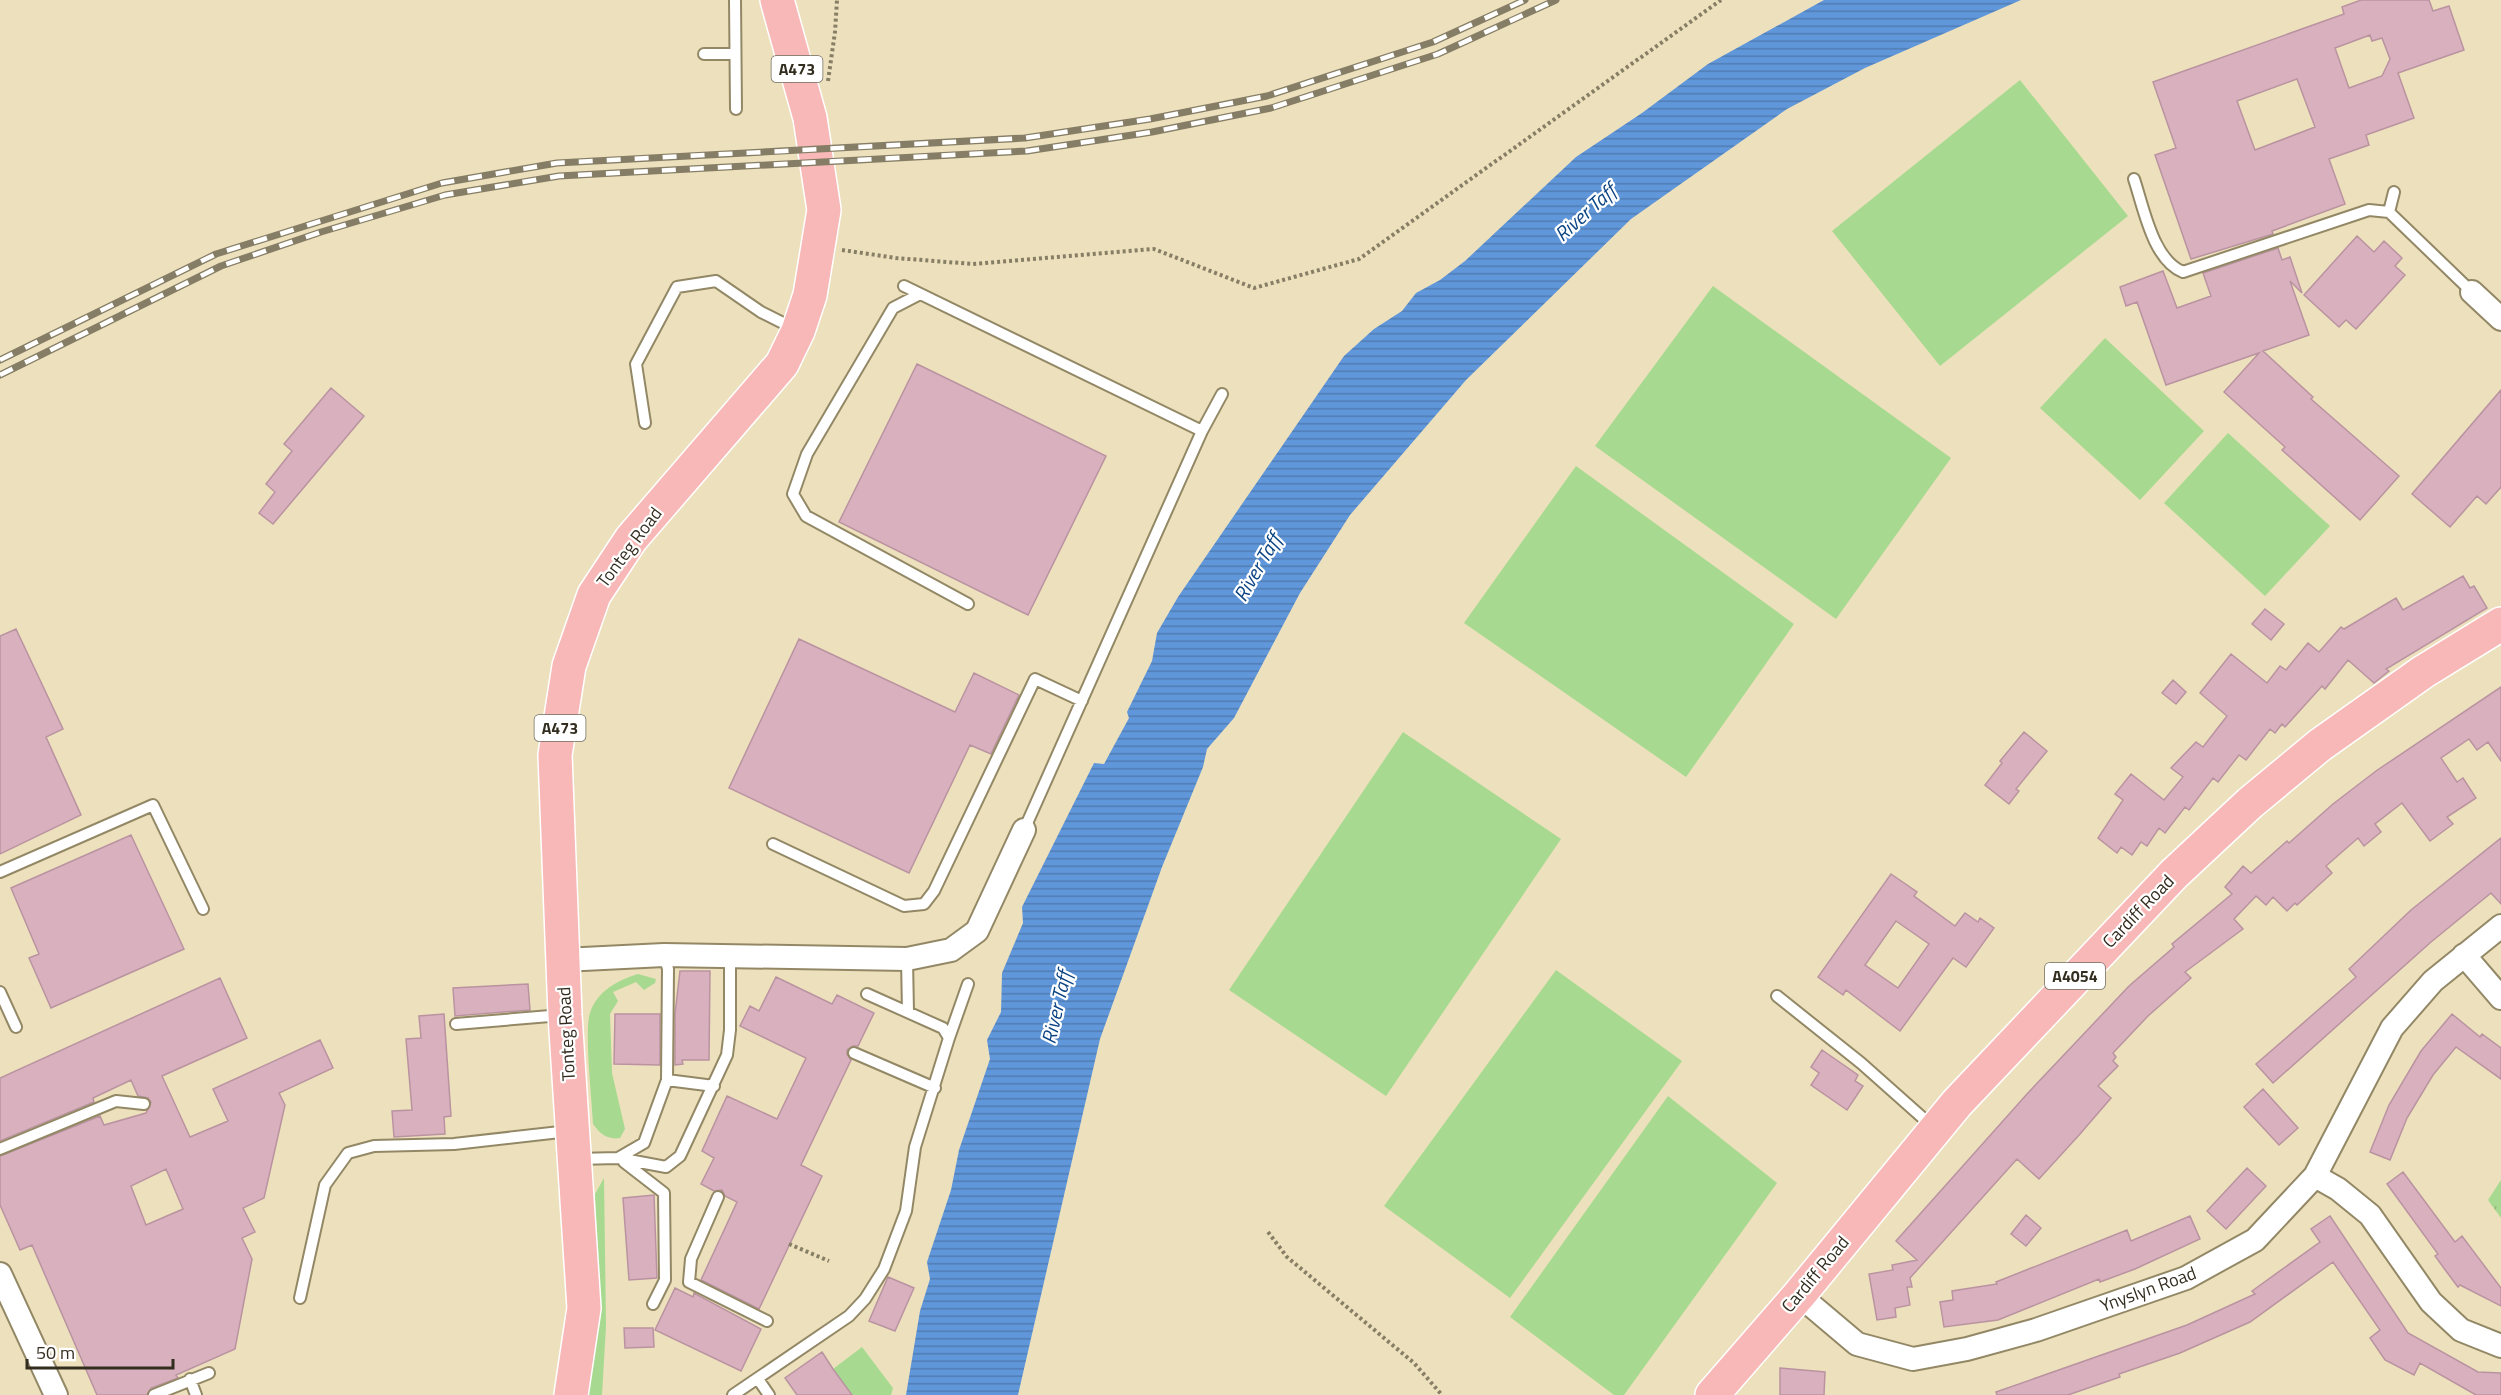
<svg xmlns="http://www.w3.org/2000/svg" width="2501" height="1395" viewBox="0 0 2501 1395" font-family="'Titillium Web',sans-serif">
<defs>
<pattern id="park-tufts" width="24" height="20" patternUnits="userSpaceOnUse" patternTransform="scale(1.5)"><rect width="24" height="20" fill="#a7da90"/><path d="M3 7l-1-3M5 7V3M7 7l1-3M15 17l-1-3M17 17v-4M19 17l1-3" fill="none" stroke="#90bb7c"/></pattern>
<pattern id="water-rules" width="6" height="5" patternUnits="userSpaceOnUse" patternTransform="scale(1.5)"><rect width="6" height="5" fill="#6097db"/><path d="M0 2.5h6" fill="none" stroke="#507cb1"/></pattern>
</defs>
<rect width="100%" height="100%" fill="#ede0bc"/>
<!-- green -->
<path fill="#a7da90" d="M2020 80 2128 216 1940 366 1832 231Z
M1713 286 1951 458 1836 619 1595 446Z
M2105 338 2204 431 2140 500 2040 408Z
M2228 433 2330 526 2265 596 2164 503Z
M1576 466 1794 624 1686 777 1464 623Z
M1403 732 1561 839 1386 1096 1229 990Z
M1556 970 1682 1061 1510 1298 1384 1206Z
M638 974 656 979 655 983 644 990 636 982 613 992 618 1001 610 1014 612 1073 625 1129 620 1138C608 1140 600 1134 593 1124 592 1101 584 1030 590 1013 597 991 618 980 638 974Z
M1668 1096 1777 1183 1624 1395H1614L1510 1317Z
M604 1178 606 1326 602 1395H587L600 1306 595 1194Z
M862 1347 893 1388 891 1395H852L833 1369Z"/>
<!-- park -->
<path fill="url(#park-tufts)" d="M2501 1180V1218L2488 1200Z"/>
<!-- water -->
<path fill="url(#water-rules)" d="M1824 0H2021L1865 68 1787 109 1631 219 1466 380 1350 515 1300 593 1234 718 1207 749 1203 767 1162 867 1100 1039 1018 1395H906L920 1311 930 1279 927 1262 951 1190 959 1150 990 1059 987 1040 1001 1012 1002 973 1023 923 1022 907 1094 763 1104 764 1129 718 1127 712 1152 661 1157 633 1178 597 1344 356 1374 329 1402 311 1416 293 1440 280 1465 261 1576 157 1642 113 1708 64Z"/>
<!-- building -->
<path fill="#d8b0be" stroke="#ba93a1" stroke-width="1.5" fill-rule="evenodd" d="M2361 0H2429L2433 11 2449 6 2464 50 2398 73 2414 118 2366 135 2369 145 2329 159 2345 204 2272 231 2273 234 2191 259 2155 155 2176 148 2153 82 2344 14 2342 7ZM2370 35 2372 41 2382 38 2390 59 2382 76 2349 88 2335 48ZM2297 79 2315 127 2255 150 2237 101Z
M2357 236 2374 252 2384 241 2402 258 2395 266 2405 275 2356 329 2346 320 2339 327 2304 295Z
M2278 248 2282 260 2290 257 2302 293 2290 281 2309 335 2263 351 2313 397 2311 399 2399 476 2360 520 2282 450 2285 447 2224 392 2259 353 2166 385 2137 302 2126 306 2120 287 2163 271 2177 308 2211 296 2203 273Z
M917 364 1106 456 1028 615 839 522Z
M331 388 364 416 273 524 259 513 275 492 266 484 292 451 284 444Z
M2501 390V487L2486 504 2477 496 2450 527 2412 494Z
M2463 576 2470 588 2474 586 2487 608 2386 669 2389 671 2374 683 2348 660 2325 689 2322 686 2285 727 2282 724 2275 733 2270 729 2246 760 2239 755 2218 782 2213 778 2189 810 2185 807 2165 833 2159 828 2147 846 2141 842 2132 855 2121 847 2117 853 2098 838 2123 800 2115 794 2131 774 2164 800 2183 777 2171 768 2196 742 2203 747 2227 716 2200 693 2231 654 2267 683 2280 666 2286 670 2308 643 2319 652 2341 627 2344 629 2396 598 2403 610Z
M2265 609 2284 624 2271 640 2252 624Z
M16 629 63 729 46 737 81 815 0 854V636Z
M799 639 955 712 974 673 1019 695 991 754 970 745 909 873 729 788Z
M2173 680 2186 692 2176 704 2162 693Z
M2501 687V761L2488 742 2477 750 2469 739 2441 758 2457 782 2463 778 2476 798 2447 817 2453 824 2430 841 2402 803 2375 824 2381 832 2364 846 2358 838 2326 866 2332 873 2297 905 2295 903 2287 911 2273 897 2266 905 2256 896 2234 919 2243 929 2185 972 2191 978 2148 1016 2113 1053 2116 1057 2113 1061 2118 1066 2098 1086 2111 1098 2080 1134 2039 1179 2017 1159 1910 1278 1912 1287H1907L1910 1305 1895 1308 1896 1317 1877 1320 1869 1274 1893 1270 1892 1265 1917 1260 1896 1241 2027 1094 2129 986 2174 947 2172 944 2232 894 2225 887 2243 866 2251 873 2287 841 2289 843 2333 804 2376 771Z
M2024 732 2047 751 2016 789 2019 791 2009 804 1985 785 2002 763 2000 761Z
M131 835 184 949 51 1008 29 958 39 954 11 888Z
M2501 838V904L2491 893 2431 942 2273 1083 2256 1064 2356 977 2349 969 2411 910Z
M1891 874 1917 892 1914 896 1955 926 1965 913 1978 922 1980 918 1994 928 1966 967 1953 958 1900 1031 1846 990 1843 995 1818 977ZM1896 921 1929 944 1898 988 1865 965Z
M680 971H710L709 1060H682L683 1064 675 1065V1014Z
M776 977 832 1004 837 995 874 1013 858 1046H853L847 1050V1054L851 1060 801 1165 822 1176 759 1309 701 1280 737 1202 725 1196 722 1190 714 1191 701 1184 714 1158 702 1151 727 1096 777 1119 806 1058 740 1026 750 1006 759 1011Z
M220 978 247 1038 162 1076 190 1137 228 1121 213 1089 320 1040 333 1068 279 1093 285 1105 264 1198 243 1208 255 1232 242 1238 252 1259 235 1349 176 1375 178 1378 151 1388 147 1395H97L32 1245 20 1250 0 1205V1156L100 1116 104 1125 146 1113 151 1102 148 1098 138 1096 131 1080 93 1098 94 1102 0 1141V1078ZM166 1169 183 1209 146 1225 131 1186Z
M528 984 530 1010 455 1016 453 988Z
M444 1014 451 1116 444 1117 445 1134 394 1137 392 1111 412 1110 406 1039 421 1038 419 1016Z
M615 1014H660V1065L614 1064Z
M2452 1014 2480 1037 2482 1034 2501 1048V1079L2456 1047 2433 1075 2407 1118 2390 1160 2370 1152 2389 1105 2421 1051Z
M1822 1050 1858 1075 1855 1081 1863 1086 1847 1110 1811 1085 1819 1073 1811 1067Z
M2263 1089 2298 1128 2279 1145 2244 1107Z
M2247 1168 2266 1186 2226 1229 2207 1211Z
M2403 1172 2455 1242 2462 1236 2501 1288V1306L2460 1285 2458 1287 2446 1271 2435 1256 2438 1254 2387 1184Z
M654 1195 657 1278 629 1280 623 1198Z
M2026 1215 2041 1228 2026 1246 2011 1234Z
M2190 1216 2200 1239 2135 1269 2100 1282 2099 1279 1998 1320 1944 1327 1940 1302 1953 1300 1952 1291 1997 1284 1996 1282 2127 1230 2131 1241Z
M2330 1216 2408 1333 2478 1372 2501 1373V1395H2476L2420 1363 2414 1375 2385 1360 2370 1338 2380 1330 2333 1262 2250 1322 2180 1353 2119 1374 2120 1377 2068 1395H1997L1996 1392 2187 1325 2255 1294 2252 1291 2320 1242 2311 1229Z
M888 1277 914 1288 895 1331 869 1321Z
M675 1288 693 1297 694 1293 761 1329 741 1371 655 1330Z
M624 1328H653L654 1347 625 1348Z
M822 1352 833 1369 852 1395H797L785 1378Z
M1780 1368 1825 1372 1824 1395H1780Z"/>
<g fill="none" stroke-linecap="round" stroke-linejoin="round">
<defs>
<path id="lane" d="M735 0 736 109
M704 54H735
M2134 179C2144 209 2153 260 2183 272L2369 210 2389 212 2472 292
M2389 212 2394 192
M904 286 1202 431
M920 294 893 308 807 454 793 494 806 516 968 604
M645 423 636 364 677 287 716 281 761 312 795 329
M1024 830 1202 431 1222 394
M773 844 904 906 924 904 934 891 1035 679 1082 701
M0 872 153 805 203 909
M664 955 668 969 667 1080
M907 959 908 1012
M0 992 16 1027
M1777 996 1861 1063 1933 1127
M456 1024 562 1015
M949 1038 968 984
M854 1053 935 1088
M0 1149 116 1101 144 1104
M618 1158 666 1167 680 1156 727 1055 730 1030V956
M576 1159 618 1158 644 1143 667 1080 714 1086
M624 1162 664 1193 665 1280 653 1304
M718 1197 691 1259 689 1282 767 1321
M300 1298 325 1185 348 1153 374 1146 454 1144 569 1131
M190 1379 196 1395
M758 1379 769 1395
M154 1395 209 1373
M733 1395 849 1316 865 1299 884 1269 906 1211 915 1147 949 1038 943 1028 867 994"/>
<path id="street" d="M2472 292 2501 319
M2464 955 2501 998
M563 960 664 955 907 959 951 950 977 931 1024 830
M2315 1176 2338 1189 2370 1215 2431 1302 2461 1330 2501 1346
M0 1274 56 1395
M1799 1295 1857 1344 1913 1359 1967 1349 2036 1330 2186 1278 2255 1240 2315 1176 2392 1028 2433 981 2501 926"/>
<path id="primary" d="M571 1395 584 1308 565 1015 555 755 569 666 594 595 631 539 782 364 798 331 810 295 824 210 810 118 777 0
M1712 1395 1799 1295 1957 1103 2174 874 2250 803 2320 745 2423 672 2501 624"/>
</defs>
<!-- lane casing -->
<use href="#lane" stroke="#938866" stroke-width="14"/>
<!-- street casing -->
<use href="#street" stroke="#938866" stroke-width="26"/>
<!-- primary casing -->
<use href="#primary" stroke="#fff" stroke-width="36"/>
<!-- path -->
<path stroke="#877e66" stroke-width="4" stroke-dasharray="3 3" stroke-linecap="butt" d="M828 81 835 32 837 0
M842 250 896 258 973 264 1154 249 1254 288 1359 259 1721 0
M1268 1232 1287 1257 1414 1363 1442 1395
M789 1244 829 1261"/>
<!-- lane -->
<use href="#lane" stroke="#fff" stroke-width="10"/>
<!-- street -->
<use href="#street" stroke="#fff" stroke-width="22"/>
<!-- primary -->
<use href="#primary" stroke="#f8b8b7" stroke-width="33"/>
<defs>
<path id="rail" d="M0 360 216 254 442 183 557 163 1025 138 1150 119 1267 96 1433 42 1525 0
M0 375 221 266 321 232 445 195 559 176 1027 151 1152 132 1271 108 1438 54 1556 0"/>
</defs>
<!-- rail casing -->
<use href="#rail" stroke="#857d65" stroke-width="7"/>
<!-- rail -->
<use href="#rail" stroke="#fff" stroke-width="4.5" stroke-dasharray="14" stroke-linecap="butt"/>
</g>
<g text-anchor="middle" dominant-baseline="central" stroke-width="4.5" stroke-linejoin="round" paint-order="stroke">
<!-- shield labels -->
<g fill="#fff" stroke="#706c62" stroke-width="1.5">
<rect x="771.5" y="56" width="51" height="26" rx="4.5"/>
<rect x="534.5" y="715" width="51" height="26" rx="4.5"/>
<rect x="2045" y="963" width="60" height="26" rx="4.5"/>
</g>
<g font-size="16" font-weight="bold" fill="#322d1f">
<text x="797" y="69">A473</text>
<text x="560" y="728">A473</text>
<text x="2075" y="976">A4054</text>
</g>
<!-- street labels -->
<g font-size="18" fill="#322d1f" stroke="#fff">
<text transform="translate(629 547) rotate(-53)">Tonteg Road</text>
<text transform="translate(2138 911) rotate(-46)">Cardiff Road</text>
<text transform="translate(566 1034) rotate(-93)">Tonteg Road</text>
<text transform="translate(1815 1274) rotate(-50)">Cardiff Road</text>
<text transform="translate(2148 1289) rotate(-20)">Ynyslyn Road</text>
</g>
<!-- water labels -->
<g font-size="20" font-style="italic" fill="#0b4483" stroke="#fff">
<text transform="translate(1585 212) rotate(-42)">River Taff</text>
<text transform="translate(1257 567) rotate(-60)">River Taff</text>
<text transform="translate(1056 1007) rotate(-77)">River Taff</text>
</g>
</g>
<!-- scale -->
<path d="M27 1359v9h146v-9" fill="none" stroke="#322d1f" stroke-width="3"/>
<text x="36" y="1359" font-size="18" fill="#322d1f" stroke="#ffffff" stroke-width="4.5" paint-order="stroke">50 m</text>
</svg>
